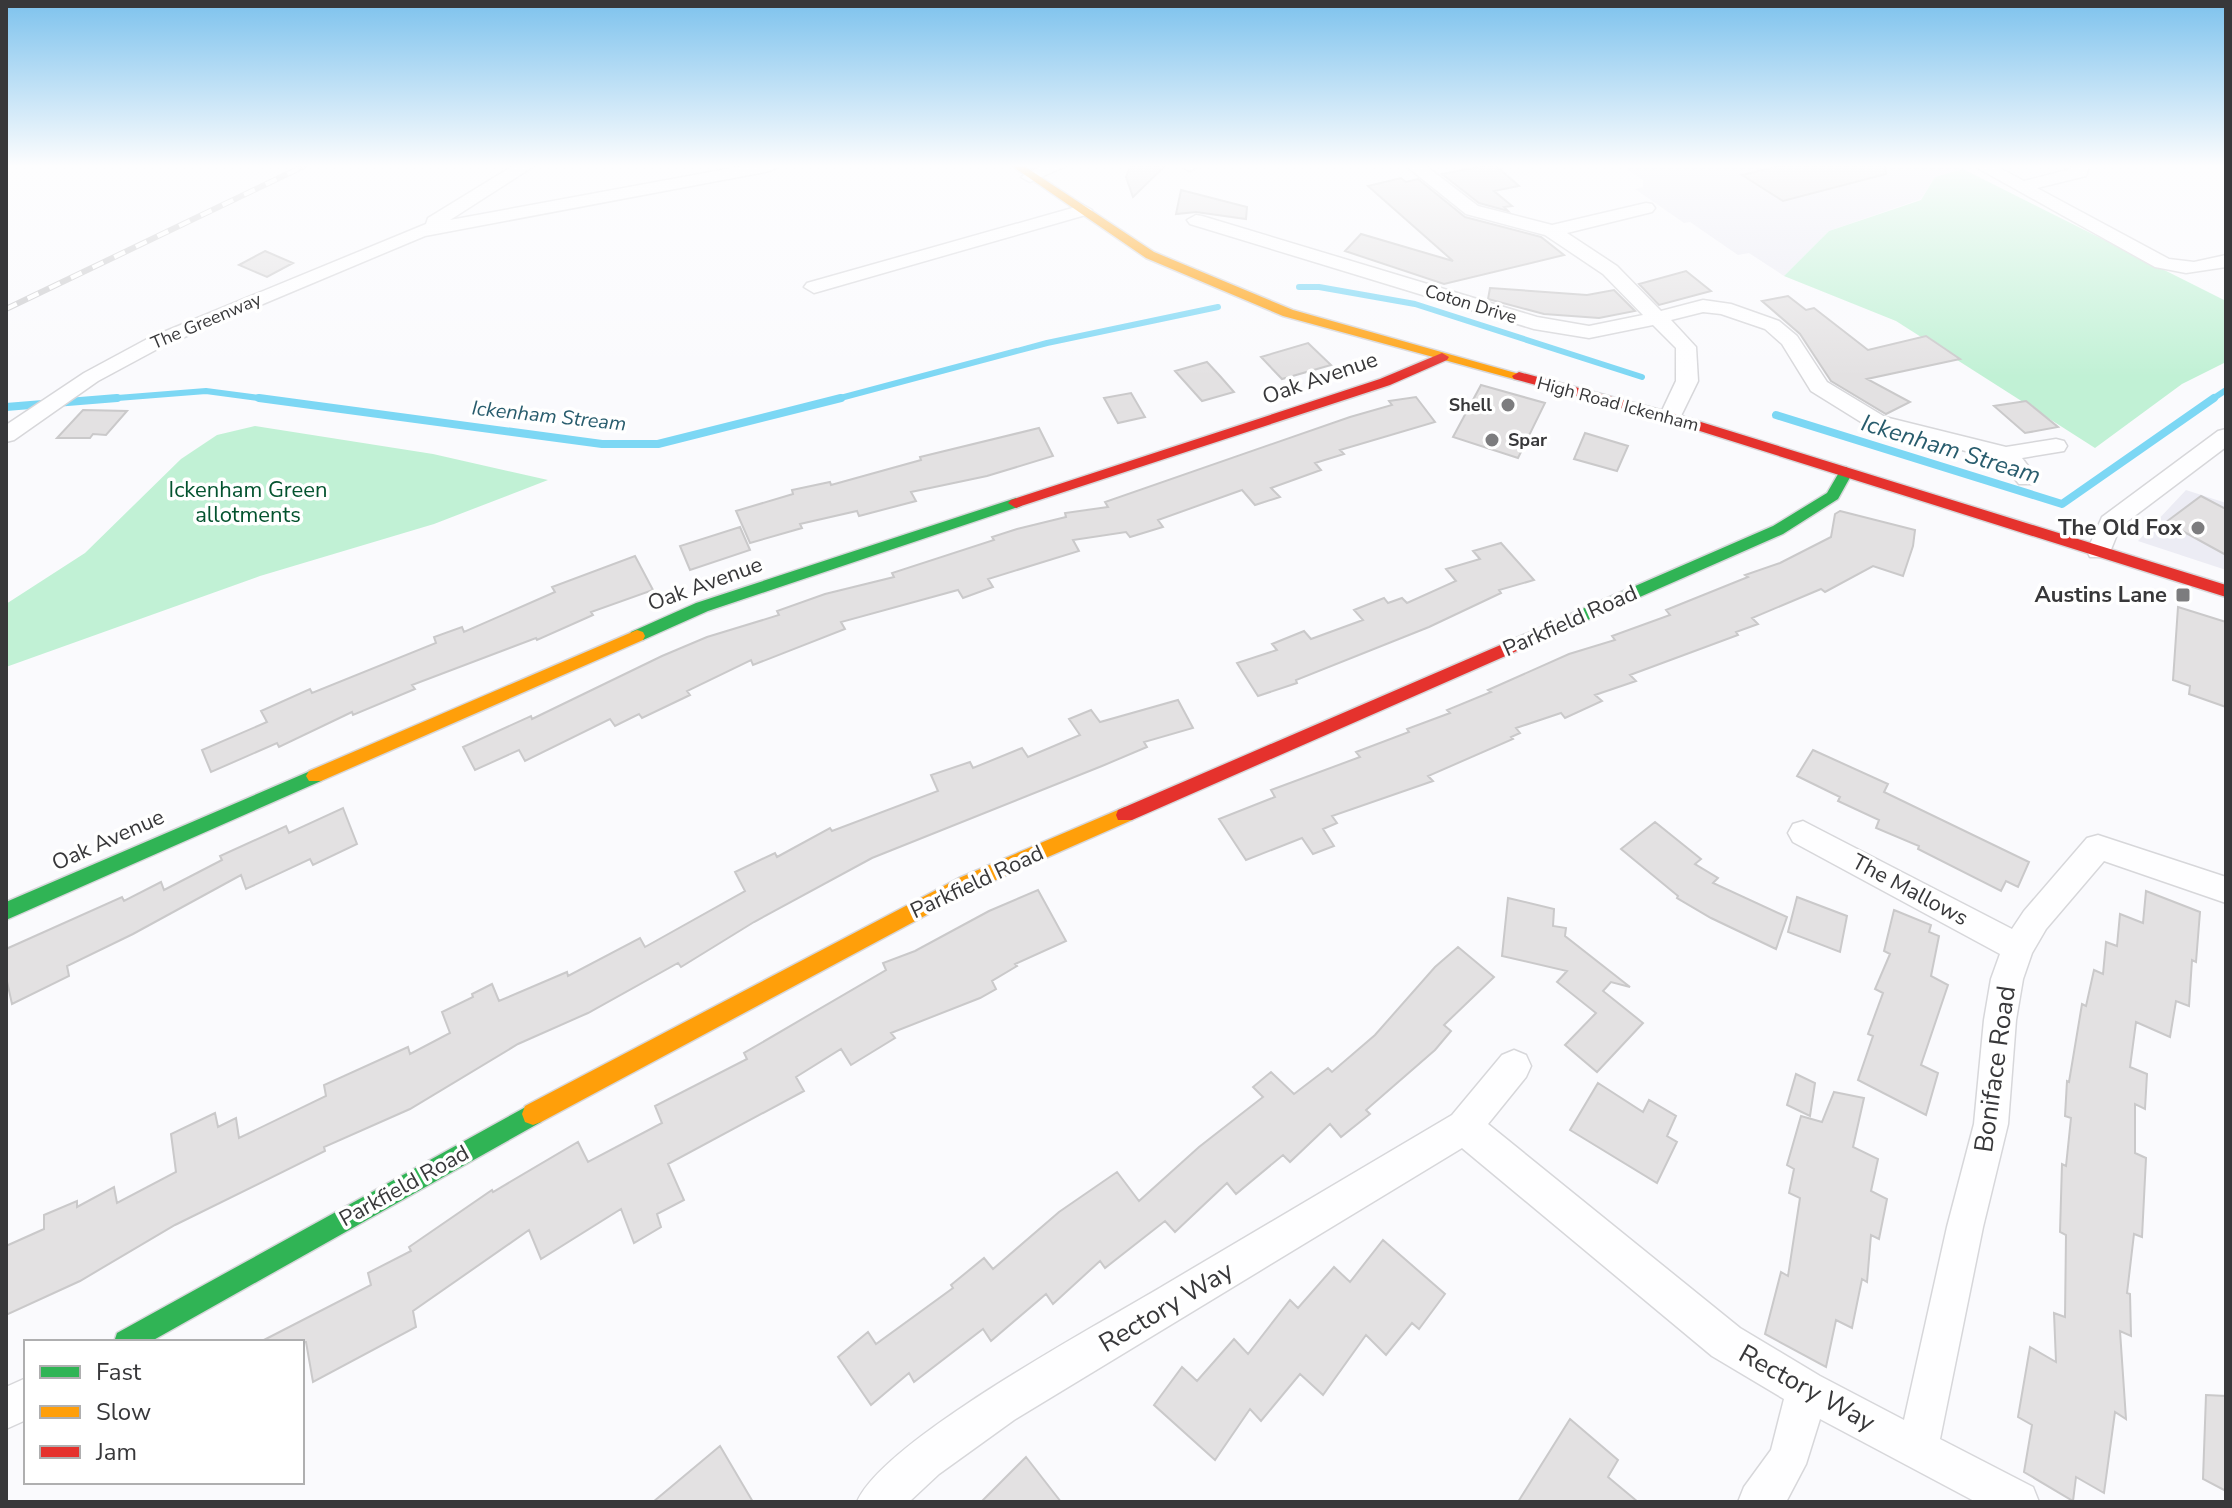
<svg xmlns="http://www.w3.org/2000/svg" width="2232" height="1508" viewBox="0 0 2232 1508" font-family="'Nunito Sans',sans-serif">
<rect width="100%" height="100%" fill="#fafafd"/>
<!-- built -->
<path fill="#ececf4" d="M1622 166H1958L1963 169 1935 177 1921 199 1829 231 1784 276 1749 253 1738 255 1690 222 1684 223 1635 189 1643 187V180Z
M2186 490 2226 503V570L2138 541Z"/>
<!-- green -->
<path fill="#c1f1d5" d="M1963 169 2226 301V362L2182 384 2095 448 1896 321 1784 276 1829 231 1921 200 1935 177Z
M255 426 433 454 548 480 434 524 260 576 6 667V604L85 553 181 459 217 435Z"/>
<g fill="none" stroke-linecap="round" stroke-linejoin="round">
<!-- stream-far1 -->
<path stroke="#7cd7f4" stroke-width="6" d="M1299 287H1319L1415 304 1642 377
M92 400 206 391 274 400
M833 400 1047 343 1218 307
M2211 400 2226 390"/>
<!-- stream -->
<path stroke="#7cd7f4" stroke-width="8" d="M259 398 602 444H658L841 398
M6 407 117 398
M1776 415 2062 504 2214 398"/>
</g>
<!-- building -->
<path fill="#e3e1e2" stroke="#cac9ca" stroke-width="2" d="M1130 166H1165L1133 197 1126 177Z
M1483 166H1496L1519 186 1494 191 1512 206 1504 207 1508 211 1479 203 1442 174Z
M1780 166H1885L1886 174 1783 201 1742 175Z
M1401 178 1406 182 1418 179 1465 217 1541 237 1564 255 1444 284 1345 251 1361 234 1453 261 1368 186Z
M1181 190 1247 207 1246 219 1196 212 1176 214Z
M265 251 293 263 267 277 239 265Z
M1686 271 1711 291 1659 305 1639 284Z
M1490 288 1587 295 1614 290 1635 311 1599 318 1544 314 1488 299Z
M1788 296 1806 310 1814 308 1868 350 1926 336 1960 359 1867 379 1910 402 1886 414 1831 381 1800 334 1762 301Z
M1308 343 1331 365 1282 379 1261 357Z
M1207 362 1220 376 1234 392 1202 401 1175 371Z
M1481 385 1545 403 1518 458 1453 437Z
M1131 393 1145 417 1118 423 1104 398Z
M1416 397 1435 422 1340 450 1344 454 1315 463 1321 470 1271 488 1280 497 1255 505 1242 490 1158 520 1163 527 1130 537 1126 532 1073 540 1079 551 988 579 993 587 963 598 958 590 841 622 845 629 753 665 751 660 687 691 690 695 642 718 639 714 615 726 610 719 525 761 519 750 475 770 463 747 531 716 532 719 662 656 707 637 779 615 777 611 825 594 894 577 892 573 994 540 992 537 1017 529 1066 517 1065 513 1108 507 1105 502 1350 417 1392 405 1389 401Z
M2026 401 2058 427 2025 433 1994 406Z
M83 410 127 411 106 435 93 434 90 438H57Z
M1039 428 1053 456 987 476 911 492 916 501 859 516 857 511 800 524 802 528 750 543 736 511 793 494 792 490 830 482 831 485 921 460 920 457Z
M1585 433 1628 446 1617 471 1574 459Z
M2201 496 2226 509V555L2166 522Z
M1840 511 1915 530 1913 546 1903 576 1873 566 1825 592 1821 589 1752 618 1758 624 1736 632 1738 635 1630 675 1636 681 1595 695 1602 701 1565 718 1561 713 1516 728 1520 733 1511 737 1513 739 1428 776 1433 781 1332 816 1337 823 1323 829 1334 846 1313 854 1302 838 1246 860 1219 819 1275 797 1271 790 1360 757 1356 752 1409 732 1407 729 1450 713 1447 710 1491 692 1488 690 1569 654 1615 640 1612 636 1670 615 1666 610 1748 577 1745 575 1780 563 1831 537 1835 514Z
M740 527 750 550 690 570 680 546Z
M1501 543 1534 580 1499 590 1501 593 1429 627 1296 680 1297 683 1258 696 1237 663 1277 650 1272 644 1304 631 1311 639 1363 620 1354 610 1384 598 1388 603 1402 598 1407 603 1456 581 1446 569 1480 559 1473 551Z
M635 556 653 590 591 612 593 615 537 640 536 638 412 685 415 689 353 715 352 712 279 747 277 743 211 772 202 750 267 722 261 711 310 689 312 693 436 643 434 637 462 627 464 632 555 592 552 587Z
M2178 607 2226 622V707L2189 694 2190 686 2173 680Z
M1178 700 1193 728 1144 742 1147 747 1102 766 872 858 754 922 681 967 678 963 588 1013 518 1044 410 1109 324 1147 325 1151 175 1225 80 1281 6 1315V1246L44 1229V1215L77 1201V1207L114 1187 117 1203 176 1172 171 1134 215 1113 218 1127 236 1118 239 1138 326 1096 324 1085 408 1047 410 1054 450 1033 442 1012 473 997 472 994 492 984 499 1001 567 972 568 976 640 938 645 947 745 891 735 872 775 853 777 857 830 828 832 831 938 791 931 775 970 762 973 768 1022 748 1028 757 1080 735 1069 719 1091 710 1100 722Z
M1813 750 1888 784 1884 792 2029 862 2018 887 2006 881 2001 891 1918 849 1919 846 1876 828 1879 820 1838 801 1840 797 1797 776Z
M343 808 357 844 313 865 310 859 246 889 241 875 133 934 67 966 69 976 12 1004 6 977V949L122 897 124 901 161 882 164 890 222 860 220 856 286 826 289 833Z
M1655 822 1701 859 1695 864 1718 878 1713 883 1787 917 1776 949 1711 918 1677 898 1678 896 1621 849Z
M1038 890 1066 941 1015 964 1017 966 992 981 996 989 980 998 891 1033 895 1038 851 1065 841 1049 796 1077 804 1091 668 1164 684 1200 657 1214 661 1227 634 1243 621 1209 541 1259 529 1230 413 1311 416 1327 313 1382 306 1342H260L371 1285 368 1273 411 1251 409 1247 492 1190 493 1192 578 1142 588 1162 662 1123 655 1106 747 1059 744 1053 886 970 883 963 915 951 989 911Z
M2146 891 2200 912 2196 962 2192 960 2189 1006 2176 1001 2170 1037 2136 1022 2130 1067 2147 1074 2145 1109 2135 1104V1153L2146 1158 2142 1237 2134 1234 2127 1293 2130 1294 2131 1336 2120 1331 2126 1419 2115 1412 2104 1493 2076 1477 2073 1501 2024 1472 2032 1425 2018 1417 2030 1347 2056 1362 2054 1313 2065 1317 2066 1235 2060 1232 2062 1164 2066 1166 2071 1118 2065 1116 2067 1081 2069 1082 2082 1004 2086 1006 2094 970 2103 974 2106 942 2117 946 2120 914 2143 923Z
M1797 897 1847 916 1840 952 1788 932Z
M1508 898 1554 909 1553 926 1566 928 1565 936 1630 987 1611 982 1603 991 1643 1023 1597 1072 1565 1045 1596 1013 1557 982 1567 971 1502 956Z
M1894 910 1931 925 1929 932 1939 936 1931 976 1948 985 1921 1065 1938 1073 1926 1115 1858 1080 1873 1036 1868 1034 1883 993 1875 989 1890 954 1884 951Z
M1458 947 1494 977 1444 1025 1451 1031 1435 1050 1366 1110 1370 1114 1341 1137 1330 1124 1290 1162 1283 1155 1236 1194 1227 1183 1175 1232 1165 1221 1105 1268 1100 1261 1053 1304 1046 1294 991 1341 983 1329 914 1382 909 1373 871 1405 838 1357 868 1332 876 1344 953 1288 951 1285 984 1258 993 1269 1059 1212 1117 1172 1139 1201 1199 1147 1263 1097 1253 1087 1271 1072 1294 1094 1328 1068 1332 1072 1375 1035 1435 967Z
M1796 1074 1815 1083 1810 1116 1787 1105Z
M1598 1083 1643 1112 1649 1100 1676 1116 1667 1136 1677 1142 1657 1183 1570 1130Z
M1834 1092 1864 1098 1853 1147 1878 1159 1871 1191 1887 1199 1879 1239 1871 1235 1867 1282 1862 1279 1852 1328 1836 1320 1826 1367 1765 1334 1781 1272 1788 1276 1800 1198 1789 1193 1794 1169 1787 1165 1801 1116 1822 1122Z
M1383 1240 1445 1294 1419 1329 1412 1323 1386 1355 1366 1335 1323 1395 1300 1374 1261 1421 1250 1409 1215 1460 1154 1405 1182 1367 1197 1381 1234 1339 1248 1354 1290 1300 1298 1308 1334 1267 1350 1282Z
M2206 1395 2226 1396V1491L2203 1479Z
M1570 1419 1618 1460 1608 1477 1638 1502H1518Z
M720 1446 753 1502H653Z
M1026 1457 1061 1502H981Z"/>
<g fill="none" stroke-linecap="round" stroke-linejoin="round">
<defs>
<path id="street" d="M513 166H534L450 220 743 166H779L770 171 425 236 163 346 98 381 14 440 6 442V425L84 373 149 338 426 224 428 218Z
M1042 166H1066L1030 182 1021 177Z
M1180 166H1199L1190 171Z
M1406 166H1426L1478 206 1552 225 1646 203 1652 204 1655 208 1652 212 1567 233 1617 266 1661 311 1703 300 1731 304 1779 321 1797 336 1827 382 1885 417 2006 447 2056 439 2064 441 2067 446 2064 451 2022 458 2038 479 2035 484H2019L1998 459 1869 427 1811 391 1782 344 1765 329 1721 314 1703 312 1671 320 1696 347 1698 381 1678 422H1662L1659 417 1676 381V348L1653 325 1589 338 1534 329 1190 224 1187 220 1196 215 1202 216 1537 317 1589 326 1643 315 1603 274 1545 235 1466 214Z
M1974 166H1996L2024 181 2071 169V166H2089L2086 176 2037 188 2169 259 2194 262 2226 255V267L2186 273 2155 267Z
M1083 205 1092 210 1089 214 821 291 814 293 804 287 807 283Z
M2226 429V447L2120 527 2108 557H2090L2087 551 2102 517 2218 431Z
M1803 821 2012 929 2024 911 2087 838 2098 835 2226 877V903L2104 861 2046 929 2032 953 2023 979 2016 1020 2008 1124 1983 1227 1940 1439 2033 1487 2039 1502H1976L1820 1419 1806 1464 1786 1502H1738L1744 1487 1771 1450 1784 1399 1712 1356 1462 1148 1014 1420 939 1474 909 1502H857C883 1440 1098 1325 1163 1286 1259 1229 1356 1172 1452 1115L1502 1055 1514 1050 1526 1055 1531 1066 1526 1077 1488 1124 1740 1328 1820 1376 1904 1420 1947 1227 1974 1124 1984 1020 1991 979 2000 954 1793 842 1788 833 1793 824Z
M26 1378V1420L6 1429V1387Z"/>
<path id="fast" d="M1846 467 1853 472 1838 499 1783 534 1583 622 1577 624 1569 618 1571 614 1773 526 1827 493 1841 469Z
M1016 498 1024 503 1021 506 708 611 643 640H631L629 636 631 632 696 603Z
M315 769 321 771 324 776 321 781 6 920V902Z
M533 1103 541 1106 544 1114 541 1122 150 1342H114L117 1333Z"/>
<path id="slow" d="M1012 166H1024L1154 252 1293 310 1526 376 1519 380 1514 379 1283 316 1146 258Z
M637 630 643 632 645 636 643 640 321 781H309L306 776 309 771Z
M1125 807 1132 810 1134 815 1132 820 973 890 541 1122 533 1125 525 1122 522 1114 525 1106 959 878Z"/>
<path id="jam" d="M1442 353 1449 357 1447 360 1390 385 1021 506 1016 508 1008 503 1011 500 1380 379Z
M1519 372 1675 414 2226 585V597L1665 420 1514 379 1512 376Z
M1577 612 1585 618 1583 622 1132 820H1118L1116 815 1118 810Z"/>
</defs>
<!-- street casing -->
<use href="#street" stroke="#d7d7da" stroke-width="3"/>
<!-- fast casing -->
<use href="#fast" stroke="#d7d7da" stroke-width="3"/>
<!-- slow casing -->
<use href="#slow" stroke="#d7d7da" stroke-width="3"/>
<!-- jam casing -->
<use href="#jam" stroke="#d7d7da" stroke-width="3"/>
<!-- street -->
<use href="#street" fill="#fefeff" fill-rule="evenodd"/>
<!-- fast -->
<use href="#fast" fill="#30b455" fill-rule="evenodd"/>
<!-- slow -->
<use href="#slow" fill="#ff9f0a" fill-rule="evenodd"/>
<!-- jam -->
<use href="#jam" fill="#e5322d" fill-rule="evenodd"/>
<defs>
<path id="rail" d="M6 309 304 166"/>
</defs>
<!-- rail casing -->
<use href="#rail" stroke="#cacacc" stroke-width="6"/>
<!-- rail -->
<use href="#rail" stroke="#fff" stroke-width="4" stroke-dasharray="12" stroke-linecap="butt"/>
</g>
<!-- sky -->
<linearGradient id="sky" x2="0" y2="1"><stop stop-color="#7dc2ed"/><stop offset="0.44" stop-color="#fdfdfe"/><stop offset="1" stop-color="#fdfdfe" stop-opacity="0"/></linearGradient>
<rect width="2232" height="377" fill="url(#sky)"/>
<!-- markers -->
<g fill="#7c7c7e" stroke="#fff" stroke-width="3">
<circle cx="1508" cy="405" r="8"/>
<circle cx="1492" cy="440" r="8"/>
<circle cx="2198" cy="528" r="8"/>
<rect x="2175" y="587" width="16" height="16" rx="4"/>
</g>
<g text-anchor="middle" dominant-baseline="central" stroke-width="7" stroke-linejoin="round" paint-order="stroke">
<!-- far-street labels -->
<g font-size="18" fill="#38383a" stroke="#fff">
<text transform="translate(1471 304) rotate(17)">Coton Drive</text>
<text transform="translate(206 321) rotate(-23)">The Greenway</text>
<text transform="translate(1618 404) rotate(15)">High Road Ickenham</text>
</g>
<!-- far-poi labels -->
<g font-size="18" font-weight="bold" fill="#38383a" stroke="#fff" text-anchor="end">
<text x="1492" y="405">Shell</text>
<text x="1508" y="440" text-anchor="start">Spar</text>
</g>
<!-- far-water labels -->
<g font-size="20" font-style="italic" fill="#285c6d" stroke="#fff">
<text transform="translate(549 416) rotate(6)">Ickenham Stream</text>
</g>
<!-- street labels -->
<g font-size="22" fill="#38383a" stroke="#fff">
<text transform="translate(1320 378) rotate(-19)">Oak Avenue</text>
<text transform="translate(705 584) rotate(-20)">Oak Avenue</text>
<text transform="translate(1570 621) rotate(-24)">Parkfield Road</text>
<text transform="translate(108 840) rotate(-24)">Oak Avenue</text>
<text transform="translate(977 882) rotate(-25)">Parkfield Road</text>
<text transform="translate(1910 890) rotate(28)">The Mallows</text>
<text transform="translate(404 1186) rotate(-29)">Parkfield Road</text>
</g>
<!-- park labels -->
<g font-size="22" fill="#04532f" stroke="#fff">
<text x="248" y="490">Ickenham Green<tspan x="248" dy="25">allotments</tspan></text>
</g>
<!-- poi labels -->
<g font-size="22" font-weight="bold" fill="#38383a" stroke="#fff" text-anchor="end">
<text x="2182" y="528">The Old Fox</text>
<text x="2167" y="595">Austins Lane</text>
</g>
<!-- water labels -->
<g font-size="24" font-style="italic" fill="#285c6d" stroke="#fff">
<text transform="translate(1951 449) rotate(17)">Ickenham Stream</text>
</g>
<!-- near-street labels -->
<g font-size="26" fill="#38383a" stroke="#fff">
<text transform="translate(1995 1069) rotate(-82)">Boniface Road</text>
<text transform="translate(1166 1307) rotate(-31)">Rectory Way</text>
<text transform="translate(1807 1388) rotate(29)">Rectory Way</text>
</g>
</g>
<!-- border -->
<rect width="2232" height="1508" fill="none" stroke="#38383a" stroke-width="16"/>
<!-- legend -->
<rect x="24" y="1340" width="280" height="144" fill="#ffffff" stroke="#afafb0" stroke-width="2"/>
<rect x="40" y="1366" width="40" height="12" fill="#30b455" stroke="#afafb0" stroke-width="2"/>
<text x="96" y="1380" font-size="24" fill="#38383a">Fast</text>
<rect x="40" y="1406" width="40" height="12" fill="#ff9f0a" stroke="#afafb0" stroke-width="2"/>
<text x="96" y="1420" font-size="24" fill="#38383a">Slow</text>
<rect x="40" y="1446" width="40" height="12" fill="#e5322d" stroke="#afafb0" stroke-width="2"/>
<text x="96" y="1460" font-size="24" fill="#38383a">Jam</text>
</svg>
